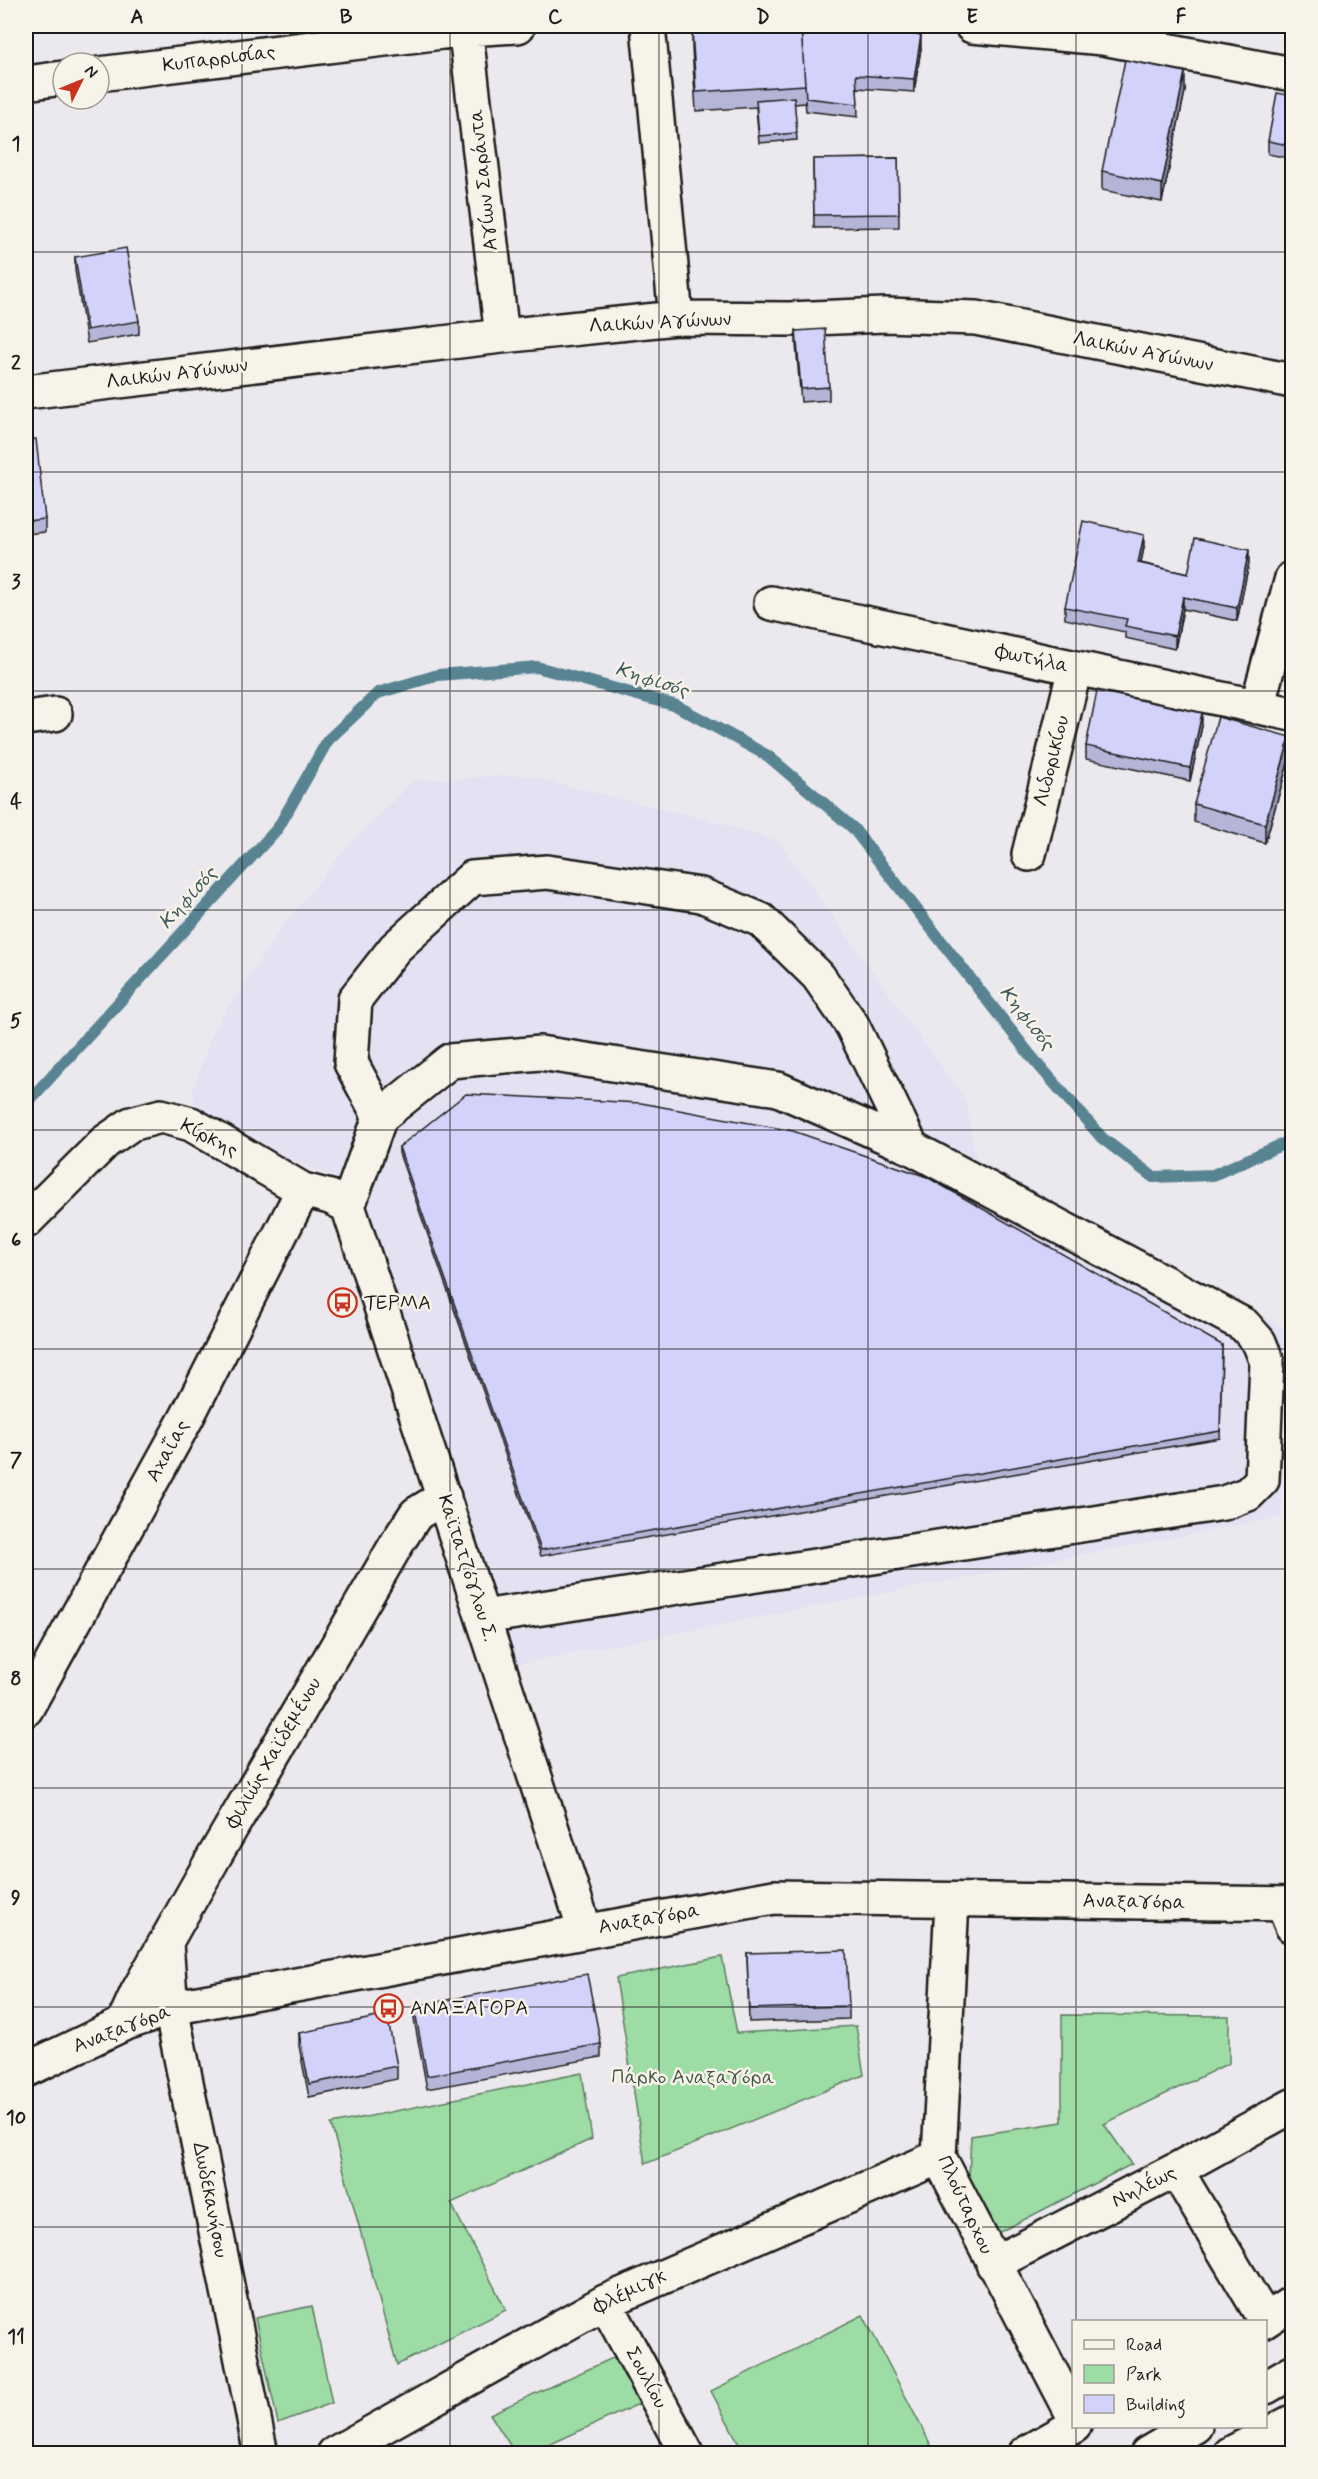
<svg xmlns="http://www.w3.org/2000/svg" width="1318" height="2479" viewBox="0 0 1318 2479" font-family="Mynerve,sans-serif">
<rect width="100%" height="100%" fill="#ece9ee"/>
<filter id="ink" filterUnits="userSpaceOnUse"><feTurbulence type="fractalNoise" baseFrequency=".0167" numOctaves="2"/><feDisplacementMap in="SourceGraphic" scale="12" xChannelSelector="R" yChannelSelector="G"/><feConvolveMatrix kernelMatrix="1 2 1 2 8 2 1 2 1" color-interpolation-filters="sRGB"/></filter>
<g filter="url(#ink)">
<!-- built -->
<path fill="#e4e2f2" d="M525 775 725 824 779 841 966 1100 976 1158 1284 1328 1281 1517 512 1665 346 1182 299 1163 199 1113 192 1092 213 1030 283 925 343 851 413 780Z"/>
<!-- green -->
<path fill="#9ddca4" stroke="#5c7c60" stroke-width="1.5" d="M722 1957 737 2033 856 2026 864 2075 645 2164 616 1978Z
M1062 2015 1229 2016V2063L1104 2124 1132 2164 996 2234 969 2175 971 2136 1062 2122Z
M582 2073 592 2139 451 2203 506 2310 397 2365 331 2124Z
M312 2306 332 2403 278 2423 255 2318Z
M863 2315 935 2453H744L711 2391Z
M617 2356 641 2403 531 2453H515L490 2414Z"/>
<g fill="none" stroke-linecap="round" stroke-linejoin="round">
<!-- stream -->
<path stroke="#588492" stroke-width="12" d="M26 1104 278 828 328 740 378 693 438 675 537 667 677 706 768 756 853 828 1030 1055 1102 1138 1153 1177 1213 1175 1292 1140"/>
<defs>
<path id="minor" d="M465 26 502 336
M648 26 676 318
M972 26 1103 38 1292 74
M99 74 467 29 518 26
M26 83 63 78
M26 392 502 336 676 318 789 319 885 315 976 318 1292 381
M771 603 1292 714
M1257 707 1292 578
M26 718 55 714
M1029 854 1075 668
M380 1117 351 1063 355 999 395 948 472 878 547 872 701 895 761 920 818 976 852 1025 912 1148
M348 1206 380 1117 450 1061 540 1053 778 1089 912 1148 1244 1325 1259 1342 1267 1362 1262 1480 1248 1494 1224 1503 483 1617
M348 1206 585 1930
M26 1221 105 1142 131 1124 161 1116 191 1124 303 1190 330 1197 348 1206
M26 1709 187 1417 303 1190
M952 1901 939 2157 1074 2416
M1283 1904 1292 1926
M166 1944 171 2008 261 2454
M123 2024 137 1993 214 1857 399 1540 416 1514 444 1497
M1176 2170 1265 2320
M993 2264 1176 2170 1292 2106
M605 2302 687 2454
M1263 2322 1292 2303
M334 2454 605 2302 939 2157
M1025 2454 1074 2426"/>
<path id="major" d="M26 2070 123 2024 171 2008 774 1897 1292 1904"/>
<path id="highway" d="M1266 2387 1292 2372
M1147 2454 1195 2426
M1230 2454 1292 2422"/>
</defs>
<!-- minor casing -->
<use href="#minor" stroke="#1c1c1c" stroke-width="38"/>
<!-- major casing -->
<use href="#major" stroke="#1c1c1c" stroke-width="38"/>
<!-- highway casing -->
<use href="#highway" stroke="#1c1c1c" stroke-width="38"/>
<!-- minor -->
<use href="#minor" stroke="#f7f3e8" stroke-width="33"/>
<!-- major -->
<use href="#major" stroke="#f7f3e8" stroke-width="33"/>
<!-- highway -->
<use href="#highway" stroke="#f7f3e8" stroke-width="33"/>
</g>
<!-- wall -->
<path fill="#b5b5d8" stroke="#1c1c1c" stroke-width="1.5" d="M801 28 921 48 914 92 857 88 858 117 806 111 805 100V103L794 104 797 140 759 143 756 107 696 111 692 48V30Z
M1185 91 1162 202 1102 190V171Z
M1293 96V159L1268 154V141Z
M898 158 899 227 814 228 813 159Z
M75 257 139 321V334L87 343 75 270Z
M796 331 829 387V400L801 402 796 344Z
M26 440 45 519V532L26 534Z
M1144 547 1141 563 1188 574 1249 563 1237 621 1183 609 1175 649 1125 638V632L1065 619V607Z
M1202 726 1190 781 1086 759V746Z
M1290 756 1265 843 1194 822V804Z
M399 1147 1222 1345 1220 1438 541 1556 399 1153Z
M747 1953 849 2006V2019L749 2022Z
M414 2006 601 2044V2057L427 2089 414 2019Z
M299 2033 397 2066V2079L309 2097 299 2046Z"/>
<!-- shaded-wall -->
<path fill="#9393b0" stroke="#1c1c1c" stroke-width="1.5" d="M921 35V48L914 92V79Z
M1185 72V91L1162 202V184Z
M1144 535V547L1138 576V563Z
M1249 550V563L1237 621V608Z
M1183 597V609L1175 649V636Z
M1202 713V726L1190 781V768Z
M1290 737V756L1265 843V824Z"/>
<!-- building -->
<path fill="#d2d2fb" stroke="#1c1c1c" stroke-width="1.5" d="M750 26H801L805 85 696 92 692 30Z
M801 28 921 35 914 79 856 75 858 104 806 98Z
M1125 60 1185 72 1162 184 1102 171Z
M1277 93 1293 96V146L1268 141Z
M794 97 797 133 759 136 756 100Z
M898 158 899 214 814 215 813 159Z
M126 248 139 321 87 330 75 257Z
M825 329 829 387 801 389 796 331Z
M36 439 45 519 26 521V440Z
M1083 521 1144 535 1138 563 1188 574 1195 538 1249 550 1237 608 1183 597 1175 636 1125 626 1127 619 1065 607Z
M1097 691 1202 713 1190 768 1086 746Z
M1218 717 1290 737 1265 824 1194 804Z
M466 1094 641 1103 793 1131 927 1177 1222 1345 1220 1431 541 1550 399 1147Z
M846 1950 849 2006 749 2009 747 1953Z
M587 1974 601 2044 427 2076 414 2006Z
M387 2015 397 2066 309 2084 299 2033Z"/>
</g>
<!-- grid -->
<path fill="none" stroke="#1c1c1c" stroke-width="1.5" stroke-opacity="0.55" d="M242 26V2454M450 26V2454M659 26V2454M868 26V2454M1076 26V2322M26 252H1292M26 472H1292M26 691H1292M26 910H1292M26 1130H1292M26 1349H1292M26 1569H1292M26 1788H1292M26 2007H1292M26 2227H1292M1076 2426V2454"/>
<!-- icons -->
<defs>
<symbol id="bus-ring" viewBox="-11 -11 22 22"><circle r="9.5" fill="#f7f3e8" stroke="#c8321e" stroke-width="1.5"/><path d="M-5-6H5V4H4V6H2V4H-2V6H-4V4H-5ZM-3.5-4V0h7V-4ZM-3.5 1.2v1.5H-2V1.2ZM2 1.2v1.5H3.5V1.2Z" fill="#c8321e"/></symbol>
</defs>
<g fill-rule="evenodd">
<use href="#bus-ring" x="326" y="1286" width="33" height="33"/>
<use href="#bus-ring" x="372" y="1992" width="33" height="33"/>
</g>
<g text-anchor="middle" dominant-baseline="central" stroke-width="5" stroke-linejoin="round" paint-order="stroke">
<!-- street labels -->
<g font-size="20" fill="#1c1c1c" stroke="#f7f3e8">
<text transform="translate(219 59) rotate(-7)">Κυπαρρισίας</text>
<text transform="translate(484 180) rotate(-96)">Αγίων Σαράντα</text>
<text transform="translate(660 323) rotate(-3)">Λαικών Αγώνων</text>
<text transform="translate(1143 352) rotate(11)">Λαικών Αγώνων</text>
<text transform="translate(177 374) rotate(-7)">Λαικών Αγώνων</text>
<text transform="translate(1032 659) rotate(12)">Φωτήλα</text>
<text transform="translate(1052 761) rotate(-76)">Λιδορικίου</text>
<text transform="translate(209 1138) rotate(27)">Κίρκης</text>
<text transform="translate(168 1451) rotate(-61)">Αχαΐας</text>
<text transform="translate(467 1568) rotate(72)">Καϊτατζόγλου Σ.</text>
<text transform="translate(274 1753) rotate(-60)">Φιλιώς Χαϊδεμένου</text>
<text transform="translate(1134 1902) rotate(1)">Αναξαγόρα</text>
<text transform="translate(649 1919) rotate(-10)">Αναξαγόρα</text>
<text transform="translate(122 2029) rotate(-21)">Αναξαγόρα</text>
<text transform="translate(1144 2187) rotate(-27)">Νηλέως</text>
<text transform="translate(210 2200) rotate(79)">Δωδεκανήσου</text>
<text transform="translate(965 2205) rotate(65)">Πλούταρχου</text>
<text transform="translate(630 2292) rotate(-25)">Φλέμιγκ</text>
<text transform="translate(646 2378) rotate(62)">Σουλίου</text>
</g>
<!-- poi labels -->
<g font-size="20" fill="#1c1c1c" stroke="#f7f3e8" text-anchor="start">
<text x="364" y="1303">ΤΕΡΜΑ</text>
<text x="410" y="2008">ΑΝΑΞΑΓΟΡΑ</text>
</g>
<!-- park labels -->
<g font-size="20" fill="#435645" stroke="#f7f3e8">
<text x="693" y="2077">Πάρκο Αναξαγόρα</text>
</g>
<!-- water labels -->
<g font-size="21" font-style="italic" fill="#3f5961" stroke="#f7f3e8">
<text transform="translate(652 680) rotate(18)">Κηφισός</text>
<text transform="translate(188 898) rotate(-48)">Κηφισός</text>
<text transform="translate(1027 1018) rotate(52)">Κηφισός</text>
</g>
</g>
<!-- margin -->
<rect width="1318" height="2479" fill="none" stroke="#f7f3e8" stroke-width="66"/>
<!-- legend -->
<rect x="1072" y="2320" width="195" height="108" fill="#f7f3e8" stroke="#9f9d96" stroke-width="1.5"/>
<rect x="1084" y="2340" width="30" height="9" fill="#f7f3e8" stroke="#9f9d96" stroke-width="1.5"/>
<text x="1126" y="2350" font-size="18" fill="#1c1c1c">Road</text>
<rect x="1084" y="2365" width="30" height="18" fill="#9ddca4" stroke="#9f9d96" stroke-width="1.5"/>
<text x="1126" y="2380" font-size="18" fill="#1c1c1c">Park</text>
<rect x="1084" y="2395" width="30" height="18" fill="#d2d2fb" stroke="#9f9d96" stroke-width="1.5"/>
<text x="1126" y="2410" font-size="18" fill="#1c1c1c">Building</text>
<!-- north arrow -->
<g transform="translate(81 81) rotate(47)"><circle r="28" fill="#f7f3e8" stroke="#9f9d96" stroke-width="1.5"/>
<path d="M0-4.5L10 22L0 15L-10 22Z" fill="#c8321e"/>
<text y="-9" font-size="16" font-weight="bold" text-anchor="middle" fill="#1c1c1c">N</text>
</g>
<rect x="33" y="33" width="1252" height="2413" fill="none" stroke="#1c1c1c" stroke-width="2"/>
<g font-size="20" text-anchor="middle" font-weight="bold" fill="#1c1c1c">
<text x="137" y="23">A</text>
<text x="346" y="23">B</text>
<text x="555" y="23">C</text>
<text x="763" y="23">D</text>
<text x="972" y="23">E</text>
<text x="1181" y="23">F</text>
<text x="16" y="150">1</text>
<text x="16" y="369">2</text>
<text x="16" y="588">3</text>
<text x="16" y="808">4</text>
<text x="16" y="1027">5</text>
<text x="16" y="1246">6</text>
<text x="16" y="1466">7</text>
<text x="16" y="1685">8</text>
<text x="16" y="1904">9</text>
<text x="16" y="2124">10</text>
<text x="16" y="2343">11</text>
</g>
</svg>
